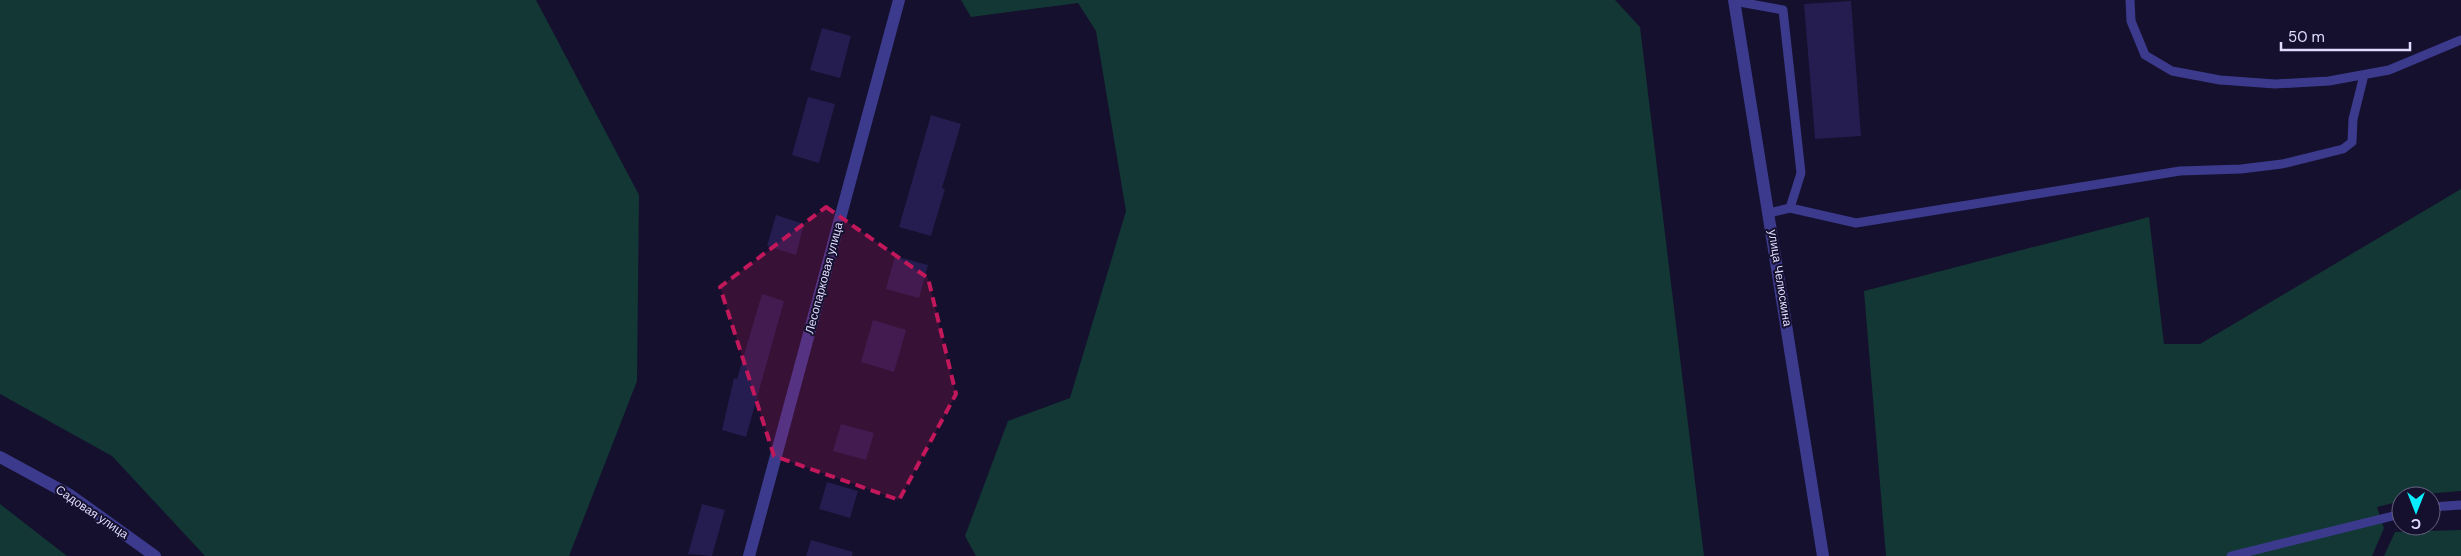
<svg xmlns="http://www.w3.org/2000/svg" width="2461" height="556" viewBox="0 0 2461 556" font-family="'DM Sans',sans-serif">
<rect width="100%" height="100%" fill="#15102d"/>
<!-- green -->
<path fill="#133735" d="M0 0H536L639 195 637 381 569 556H205L112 456 0 394Z
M961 0H1615L1640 27 1704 556H976L965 536 1008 421 1070 398 1126 211 1096 31 1078 3 971 17Z
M2461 189V491L2401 496V501L2377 507 2384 528 2372 556H1886L1864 291 2149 217 2164 344H2200Z
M0 504 67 556H0Z
M2461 530V556H2384L2395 532Z"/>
<!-- building -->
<path fill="#251c4f" d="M1851 1 1861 136 1815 139 1804 4Z
M822 28 851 36 840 78 810 70Z
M808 97 835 104 819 163 792 155Z
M931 115 961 124 942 188 945 189 931 236 899 227Z
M776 215 804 224 796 255 767 246Z
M895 256 928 265 919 298 886 289Z
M762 294 784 301 746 437 722 430 734 378 737 379Z
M873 320 906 330 894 372 861 362Z
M841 424 874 433 866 460 833 451Z
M827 482 858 491 850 518 819 509Z
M702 504 725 510 712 556 688 554Z
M811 540 853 552 852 556H806Z"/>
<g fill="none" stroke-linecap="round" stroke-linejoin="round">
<!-- service -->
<path stroke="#3b3a8d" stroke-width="9" d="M2130 0 2131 21 2145 55 2172 71 2220 80 2275 84 2329 81 2389 70 2461 40
M1734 1 1783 10 1801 173 1790 208
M1769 213 1790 208 1856 223 2180 171 2241 169 2282 164 2343 149 2352 142 2353 119 2364 75
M2431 507 2461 505
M2231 556 2401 514"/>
<!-- minor -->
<path stroke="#3b3a8d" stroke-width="12" d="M1734 0 1823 556
M0 457 70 495 155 556
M749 556 899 0"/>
</g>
<!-- marked area -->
<path fill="#c2185b" fill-opacity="0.2" stroke="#c2185b" stroke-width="4" stroke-dasharray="10 6" stroke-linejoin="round" d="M826 207 928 278 956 394 899 500 774 456 720 287Z"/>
<g text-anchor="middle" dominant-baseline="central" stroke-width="4" stroke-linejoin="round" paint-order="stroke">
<!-- street labels -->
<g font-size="12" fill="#dfdcff" stroke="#15102d">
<text transform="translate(824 278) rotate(-75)">Лесопарковая улица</text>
<text transform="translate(1780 278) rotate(81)">улица Челюскина</text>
<text transform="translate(92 512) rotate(34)">Садовая улица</text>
</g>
</g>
<!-- north arrow -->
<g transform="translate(2416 511) rotate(180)"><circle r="24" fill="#15102d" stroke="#666281"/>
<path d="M0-4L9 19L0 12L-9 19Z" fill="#08edff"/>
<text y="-8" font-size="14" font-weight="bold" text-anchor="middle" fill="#dfdcff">С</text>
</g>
<!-- scale -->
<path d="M2281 42v8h129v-8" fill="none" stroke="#dfdcff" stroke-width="2.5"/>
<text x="2288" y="42" font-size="15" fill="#dfdcff" stroke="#15102d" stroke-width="4" paint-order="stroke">50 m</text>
</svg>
